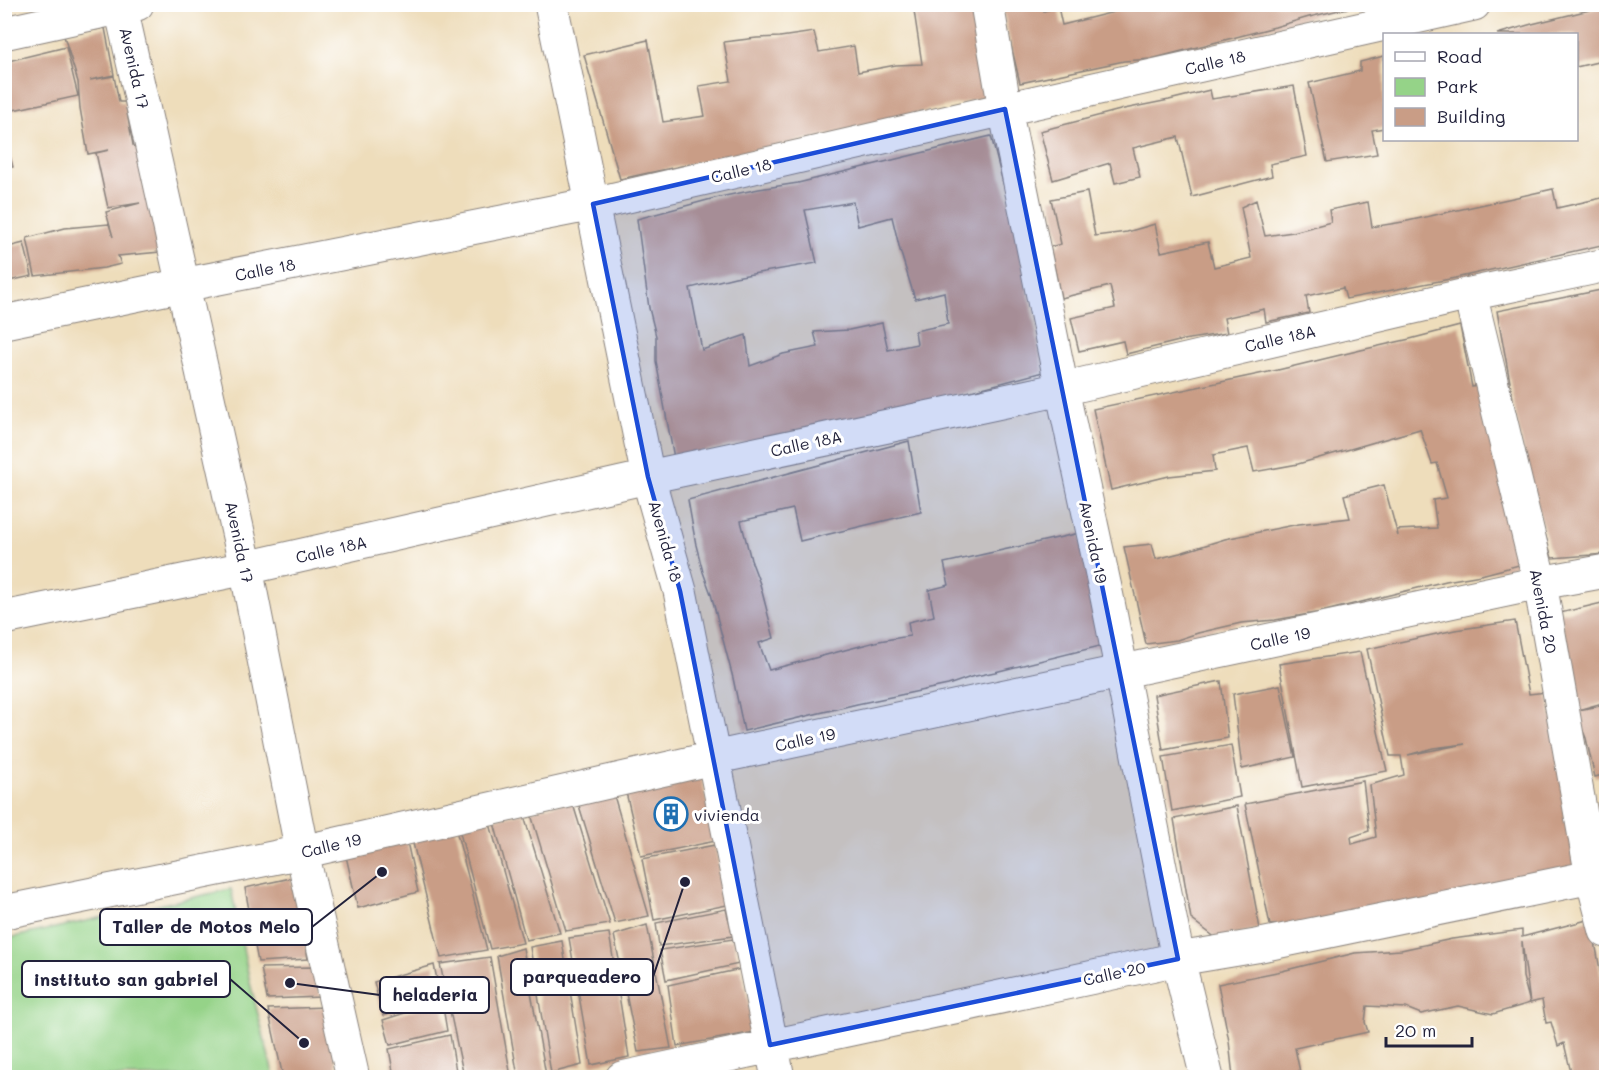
<svg xmlns="http://www.w3.org/2000/svg" width="1611" height="1082" viewBox="0 0 1611 1082" font-family="Mali,sans-serif">
  <style>
    .green { fill: #95d388; stroke: #5c7a62; stroke-width: 1.5 }
    .building { fill: #c99d86; fill-rule: evenodd }
    .lines { fill: none; stroke-linecap: round; stroke-linejoin: round }
    .minor-casing { stroke: #88807b; stroke-width: 35 }
    .minor { stroke: #fff; stroke-width: 33 }
    .marked { fill: #1d4ed8; fill-opacity: 0.2; stroke: #1d4ed8; stroke-width: 4.5; stroke-linejoin: round }
    .labels { text-anchor: middle; dominant-baseline: central; stroke-width: 6; stroke-linejoin: round; paint-order: stroke }
    .street-label { font-size: 16px; fill: #22223b; stroke: #fff }
    .poi-label { font-size: 16px; fill: #22223b; stroke: #fff; text-anchor: start }
    .leader { fill: none; stroke: #22223b; stroke-width: 2 }
    .callout-dot { fill: #22223b; stroke: #fff; stroke-width: 2 }
    .callout { fill: #fff; stroke: #22223b; stroke-width: 2 }
    .callout-label { font-size: 18px; text-anchor: middle; font-weight: bold; fill: #22223b }
  </style>
  <rect width="100%" height="100%" fill="#fff"/>
  <filter id="ink" filterUnits="userSpaceOnUse"><feTurbulence type="fractalNoise" baseFrequency=".0167" numOctaves="2"/><feDisplacementMap in="SourceGraphic" scale="12" xChannelSelector="R" yChannelSelector="G"/><feConvolveMatrix kernelMatrix="1 2 1 2 8 2 1 2 1" color-interpolation-filters="sRGB"/></filter>
  <filter id="wash" filterUnits="userSpaceOnUse"><feTurbulence type="fractalNoise" baseFrequency=".008" numOctaves="4" result="noise"/><feDisplacementMap in="SourceGraphic" scale="24" xChannelSelector="R" yChannelSelector="G"/><feGaussianBlur stdDeviation="1.35" result="paint"/><feColorMatrix in="noise" values="0 0 0 0 0 0 0 0 0 0 0 0 0 0 0 0 0 1.4 0 .05"/><feComposite in="paint" operator="in"/></filter>
  <g filter="url(#wash)">
    <rect width="100%" height="100%" fill="#edb"/>
    <path class="green" d="M231,889L250,983L274,1077H5V939Z"/>
    <g id="blocks">
      <path class="building" d="M913,4H982L997,95L903,116L870,126L620,179L584,55L648,40L663,122L705,116L699,86L731,81L724,42L757,38L780,37L814,32L819,52L854,46L858,72L896,65L922,64Z
        M1003,4H1043L1044,11L1058,7L1062,25L1114,12L1113,4L1361,5L1309,17L1275,27L1151,59L1124,61L1020,83L1005,20Z
        M1606,6V79L1602,61L1576,67V34H1497L1532,24Z
        M105,28L114,75L90,80L114,76L119,102H125L133,145L142,143L160,252L118,256L121,264L104,268L35,276L27,238L65,228L109,224L113,237L106,212L140,203L108,208L96,153L109,150L88,154L80,108L78,82L64,36Z
        M66,47L78,96L4,112V62Z
        M1384,56V128L1372,130L1377,154L1327,162L1309,83L1360,71V62Z
        M1294,86L1307,156L1270,164L1272,176L1192,197L1178,137L1133,148L1140,177L1115,183L1110,163L1053,180L1040,131L1124,109L1169,100L1210,90L1212,99Z
        M4,135L13,167L4,169Z
        M991,136L1003,183L1015,219L1043,372L929,402L674,458L656,361V336L649,308L637,219L715,198L759,189L798,183ZM853,202L858,226L892,217L900,250L915,299L944,292L948,324L915,331L917,344L888,350L882,323L849,330L814,332L818,347L783,354L750,366L746,335L702,350L690,288L735,277L817,263L805,210Z
        M1553,189L1557,208L1606,197V244L1455,278L1346,299L1343,288L1306,296L1309,313L1266,322L1264,309L1224,318L1227,333L1183,340L1126,354L1123,341L1079,351L1071,318L1115,308L1110,286L1061,298L1050,247L1061,244L1051,199L1087,192L1095,236L1127,232L1155,224L1161,252L1208,242L1214,267L1251,258L1241,207L1256,200L1265,236L1293,232L1331,222L1329,210L1368,202L1372,227L1403,222Z
        M24,243L32,276L4,282V248Z
        M1606,289V554L1552,558L1531,484L1516,415L1497,311Z
        M1460,326L1472,387L1482,385L1523,564L1481,575L1446,581L1321,612L1275,620L1241,623L1198,633L1177,640L1146,644L1124,547L1152,544L1156,559L1180,553L1225,539L1299,524L1350,518L1344,495L1384,485L1398,536L1397,530L1437,528L1433,500L1447,498L1437,463L1432,464L1420,429L1298,464L1254,472L1248,448L1213,455L1215,471L1169,476L1111,490L1093,409L1278,370L1361,350L1410,339Z
        M909,441L921,512L800,541L793,509L741,521L751,560L760,584L774,638L759,643L769,670L879,641L910,636L908,622L934,616L929,590L949,585L944,563L1080,533L1104,645L995,672L971,677L948,685L857,704L744,731L733,678L711,594L703,572L696,545L688,500Z
        M1606,602V702L1578,710L1606,705V774L1595,777L1586,738L1575,712L1560,613Z
        M1515,621L1529,694L1547,692L1581,868L1368,921L1270,925L1245,804L1363,781L1369,831L1351,837L1352,844L1376,837L1370,785L1404,775L1401,756H1390L1367,649L1455,630ZM1465,744L1408,755L1433,748Z
        M1360,652L1387,771L1302,787L1279,664Z
        M1221,681L1228,738L1163,750L1154,695Z
        M1280,685L1295,757L1242,769L1233,694Z
        M1231,745L1240,797L1172,811L1163,757Z
        M701,776L716,841L641,856L625,788Z
        M613,792L649,916L615,923L577,799Z
        M572,801L610,924L566,931L530,811Z
        M1237,806L1260,929L1216,938L1191,919L1174,819Z
        M523,813L560,933L526,940L493,819Z
        M489,820L523,943L490,949L458,825Z
        M455,826L487,950L441,958L411,835Z
        M406,837L418,892L358,908L345,852Z
        M715,845L727,905L654,920L642,859Z
        M291,878L302,926L253,932L245,888Z
        M726,909L733,936L659,946L656,923Z
        M1591,919L1606,1004V1077H1572L1564,1043L1558,1046L1551,1022L1546,1023L1542,1000L1530,1003L1522,941L1523,977L1530,1003L1493,1014L1458,1006L1421,1014L1406,1008L1367,1006L1365,1022L1368,1032L1295,1048L1301,1077H1233L1229,1041L1218,984L1282,971L1355,953L1401,950L1452,939L1522,930V937Z
        M647,925L671,1048L638,1052L614,935Z
        M609,933L629,1057L591,1065L569,938Z
        M304,934L308,959L258,962L254,941Z
        M733,939L739,964L666,980L660,950Z
        M562,941L582,1065L551,1073L530,947Z
        M523,948L546,1075L536,1077H518L497,956Z
        M490,957L511,1077H464L440,964Z
        M434,965L441,999L383,1016L374,982Z
        M313,967L321,997L267,999L261,968Z
        M741,969L755,1032L677,1046L668,985Z
        M442,1001L447,1031L390,1045L383,1020Z
        M326,1007L338,1077H283L268,1009Z
        M450,1035L457,1077H394L389,1049Z"/>
    </g>
  </g>
  <g filter="url(#ink)">
    <use href="#blocks" fill-opacity="0" stroke="#88807b" stroke-width="1.5"/>
    <g class="lines">
      <defs>
        <path id="minor" d="M551,4L648,477L680,591L778,1078
          M987,4L1005,109L1062,389L1107,597L1178,959L1207,1078
          M121,8L246,568L302,852L353,1078
          M4,33L137,4
          M1470,294L1540,583L1592,877L1606,931
          M4,322L183,285L593,204L1005,109L1474,4
          M4,618L246,568L648,477L1062,389L1470,294L1606,265
          M4,912L302,852L713,758L1540,583L1606,571
          M622,1078L1178,959L1256,946L1606,874"/>
      </defs>
      <use href="#minor" class="minor-casing"/>
      <use href="#minor" class="minor"/>
    </g>
  </g>
  <path class="marked" d="M1005,109L1178,959L770,1045L680,591L648,477L593,204Z"/>
  <defs>
    <symbol id="building-ring" viewBox="-11 -11 22 22"><circle r="9.5" fill="#fff" stroke="#1f6fb2" stroke-width="1.5"/><path d="M-4-6H4V6H1V3H-1V6H-4ZM-2.5-4.3h1.7v1.8h-1.7ZM.8-4.3h1.7v1.8H.8ZM-2.5-1h1.7V.8h-1.7ZM.8-1h1.7V.8H.8Z" fill="#1f6fb2"/></symbol>
  </defs>
  <g fill-rule="evenodd">
    <use href="#building-ring" x="652" y="795" width="38" height="38"/>
  </g>
  <g class="labels">
    <g class="street-label">
      <text transform="translate(1215 62) rotate(-13)">Calle 18</text>
      <text transform="translate(135 68) rotate(77)">Avenida 17</text>
      <text transform="translate(741 170) rotate(-13)">Calle 18</text>
      <text transform="translate(265 269) rotate(-11)">Calle 18</text>
      <text transform="translate(1280 338) rotate(-13)">Calle 18A</text>
      <text transform="translate(806 443) rotate(-12)">Calle 18A</text>
      <text transform="translate(666 541) rotate(74)">Avenida 18</text>
      <text transform="translate(240 542) rotate(78)">Avenida 17</text>
      <text transform="translate(1094 542) rotate(78)">Avenida 19</text>
      <text transform="translate(331 549) rotate(-13)">Calle 18A</text>
      <text transform="translate(1544 611) rotate(79)">Avenida 20</text>
      <text transform="translate(1280 638) rotate(-12)">Calle 19</text>
      <text transform="translate(805 739) rotate(-12)">Calle 19</text>
      <text transform="translate(331 845) rotate(-13)">Calle 19</text>
      <text transform="translate(1114 973) rotate(-12)">Calle 20</text>
    </g>
    <g class="poi-label">
      <text x="694" y="814">vivienda</text>
    </g>
  </g>
  <path class="leader" d="M382 872L312 927M685 882L653 977M304 1043L230 979M290 983L380 995"/>
  <g class="callout-dot">
    <circle cx="382" cy="872" r="6"/>
    <circle cx="685" cy="882" r="6"/>
    <circle cx="304" cy="1043" r="6"/>
    <circle cx="290" cy="983" r="6"/>
  </g>
  <g class="callout">
    <rect x="100" y="909" width="212" height="36" rx="6"/>
    <rect x="511" y="959" width="142" height="36" rx="6"/>
    <rect x="22" y="961" width="208" height="36" rx="6"/>
    <rect x="380" y="977" width="109" height="36" rx="6"/>
  </g>
  <g class="callout-label">
    <text x="206" y="933">Taller de Motos Melo</text>
    <text x="582" y="983">parqueadero</text>
    <text x="126" y="986">instituto san gabriel</text>
    <text x="435" y="1001">heladeria</text>
  </g>
  <rect width="1611" height="1082" fill="none" stroke="#fff" stroke-width="24"/>
  <rect x="1383" y="33" width="195" height="108" fill="#ffffff" stroke="#a7a7b1" stroke-width="1.5"/>
  <rect x="1395" y="52" width="30" height="9" fill="#ffffff" stroke="#a7a7b1" stroke-width="1.5"/>
  <text x="1437" y="63" font-size="18" fill="#22223b">Road</text>
  <rect x="1395" y="78" width="30" height="18" fill="#95d388" stroke="#a7a7b1" stroke-width="1.5"/>
  <text x="1437" y="93" font-size="18" fill="#22223b">Park</text>
  <rect x="1395" y="108" width="30" height="18" fill="#c99d86" stroke="#a7a7b1" stroke-width="1.5"/>
  <text x="1437" y="123" font-size="18" fill="#22223b">Building</text>
  <path d="M1386 1037v9h86v-9" fill="none" stroke="#22223b" stroke-width="3"/>
  <text x="1395" y="1037" font-size="18" fill="#22223b" stroke="#ffffff" stroke-width="4.5" paint-order="stroke">20 m</text>
</svg>
